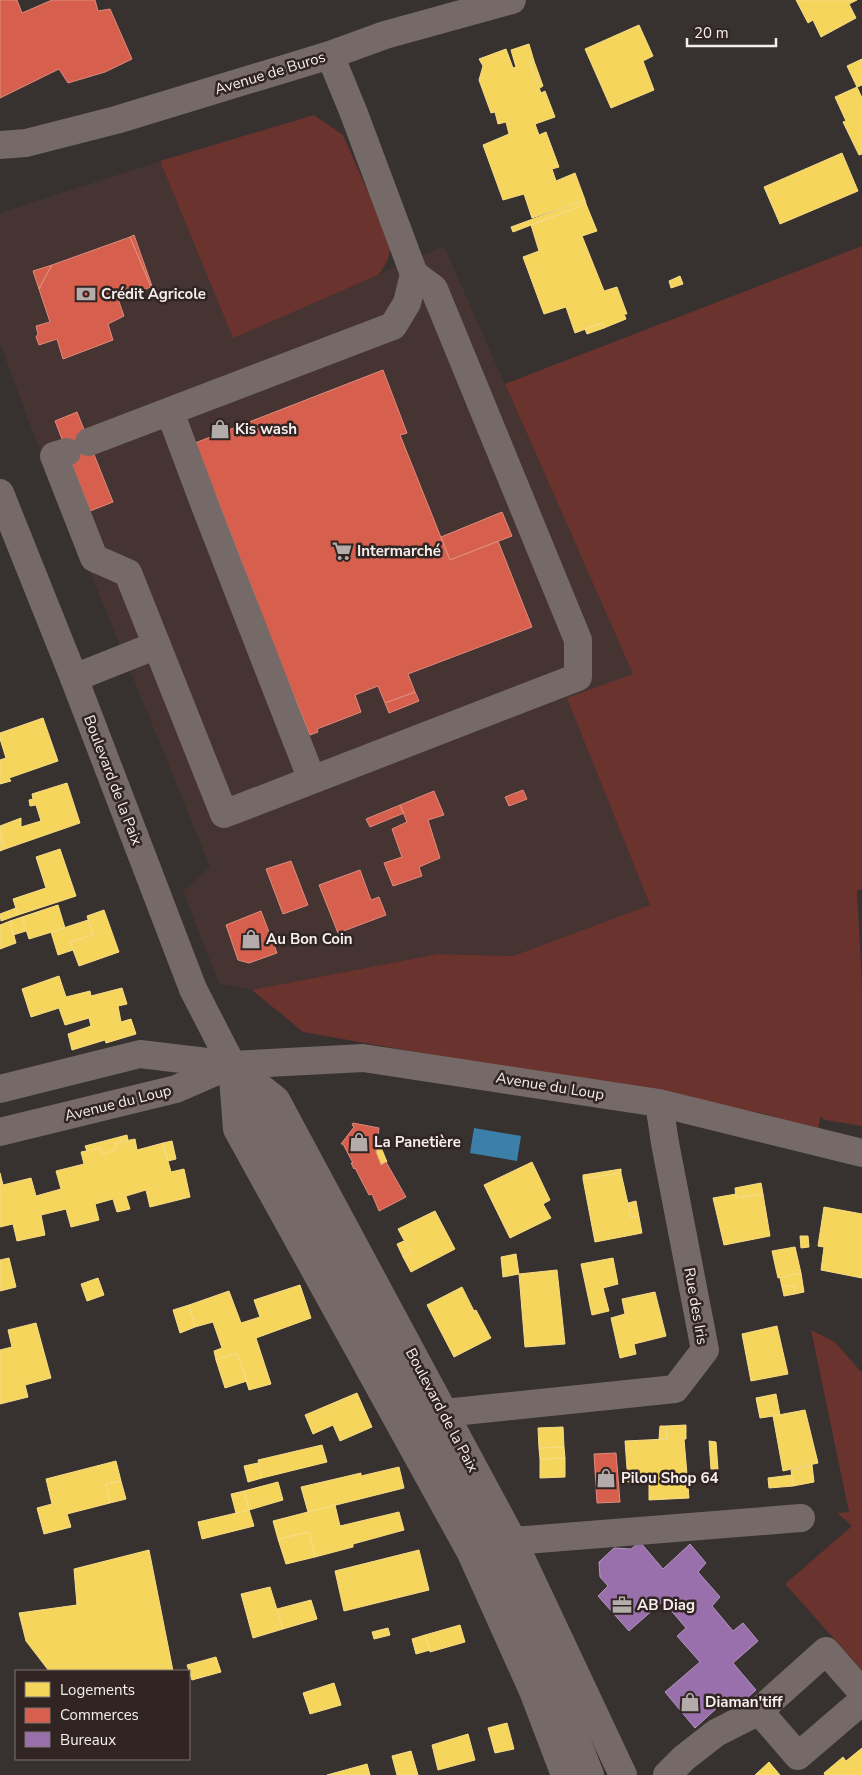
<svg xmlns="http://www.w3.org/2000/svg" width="862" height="1775" viewBox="0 0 862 1775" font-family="'Nunito Sans',sans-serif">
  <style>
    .built { fill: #453432 }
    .green { fill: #6a332d }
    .water { fill: #3c80aa }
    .homes { fill: #f6d55c; stroke: #f6dc87 }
    .shops { fill: #d6604d; stroke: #e08b7d }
    .offices { fill: #9970ab; stroke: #b596be }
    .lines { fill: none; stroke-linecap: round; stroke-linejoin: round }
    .minor { stroke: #756a68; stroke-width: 28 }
    .major { stroke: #766a69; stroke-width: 28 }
    .labels { text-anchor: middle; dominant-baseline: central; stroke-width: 5; stroke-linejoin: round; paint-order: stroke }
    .street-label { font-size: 15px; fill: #f6eeec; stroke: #302523 }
    .poi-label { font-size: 15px; font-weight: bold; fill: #f6eeec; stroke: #302523; text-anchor: start }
  </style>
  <rect width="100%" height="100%" fill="#373130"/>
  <path class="built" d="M160,161L233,337L444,246L633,674L568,699L650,905L513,956L438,954L252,990L219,984L183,891L210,867L31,427L0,344V213Z"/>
  <path class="green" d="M314,115L343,135L390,242C391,256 387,264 378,275L233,338L160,161Z
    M862,246V889L857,891L862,986V1126L826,1120L820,1117L818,1132L765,1114L303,1032L252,990L438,954L513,956L650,905L567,698L633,674L505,384Z
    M811,1330L835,1342L862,1373V1670L785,1584L852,1526L837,1513L849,1512Z"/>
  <path class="water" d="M474,1128L521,1136L517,1161L470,1153Z"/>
  <path class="homes" d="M796,0H857L849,4L856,18L821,37L813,20L808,23Z
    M639,25L653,56L643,61L654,90L611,108L585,49Z
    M529,44L534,61L530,63L541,93L545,91L555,117L535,124L539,135L546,132L559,167L552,169L556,181L575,173L585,200L532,218L524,194L503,200L483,145L509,134L506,122L498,124L495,112L491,113L479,80L483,66L479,59L506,49L513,68L516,67L511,50Z
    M862,59V85L857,87L847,66Z
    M534,61L543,86L540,88L530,63Z
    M857,87L862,98V154L859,155L843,122L846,121L835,97Z
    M842,153L858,191L780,224L764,187Z
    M585,200L586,204L513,232L511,227Z
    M586,204L597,231L582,236L604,291L617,287L627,314H624L626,319L604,328L602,323L575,333L566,307L544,314L523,257L539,251L531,225Z
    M680,276L683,284L671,288L669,281Z
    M602,323L604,328L587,334L585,329Z
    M43,718L58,761L9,778L11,781L0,784V760L6,758L0,739V733Z
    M67,783L80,823L5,849L0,834V826L21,818V827L41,821L36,805L30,806L29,800L33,799L32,794Z
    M0,834L5,849L0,851Z
    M60,849L76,896L18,915L13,899L46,888L36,857Z
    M58,905L65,928L29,939L22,917Z
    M16,908L18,915L1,921L0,914Z
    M104,910L119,952L79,966L70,942L93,935L87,916Z
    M22,917L26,931L13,935L10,921Z
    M88,920L93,935L70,942L73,950L58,955L51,932Z
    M10,921L16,943L0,949V925Z
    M59,976L66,997L90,991L91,996L122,988L127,1004L118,1006L121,1022L131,1019L136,1034L106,1043L105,1040L72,1050L68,1034L91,1026L89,1018L65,1025L59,1008L31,1017L22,989Z
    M127,1135L128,1140L115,1143L117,1149L102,1155L100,1148L87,1151L85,1146Z
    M135,1139L137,1150L163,1143L171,1172L184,1169L190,1197L150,1207L146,1190L126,1196L130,1209L117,1212L113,1199L95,1204L99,1220L71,1227L66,1209L41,1215L45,1235L17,1241L13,1224L0,1227V1173L3,1185L31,1178L36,1196L61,1189L56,1171L84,1164L81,1152L100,1148L102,1155L117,1149L115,1143Z
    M378,1140L387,1162L381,1165L376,1152Z
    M172,1141L176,1159L168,1161L163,1143Z
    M532,1162L550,1200L543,1204L551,1218L510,1238L484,1185Z
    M621,1169V1173L583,1179V1175Z
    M621,1173L631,1217H639L642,1233L595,1242L583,1179Z
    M761,1183L763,1194L736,1198L735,1188Z
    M736,1194V1198L763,1194L770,1236L724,1245L713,1198Z
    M636,1201L639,1217H631L628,1203Z
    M824,1207L862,1214V1278L821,1270L824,1247L818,1246Z
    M435,1211L455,1249L411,1272L403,1257L411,1253L398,1229Z
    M800,1236H808L809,1247L801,1248Z
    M404,1241L411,1253L403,1257L397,1244Z
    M795,1247L801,1273L778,1278L772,1251Z
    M516,1254L519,1274L503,1277L501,1257Z
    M9,1258L16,1287L0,1291V1260Z
    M613,1258L618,1284L603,1288L609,1311L592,1315L581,1264Z
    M557,1270L565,1344L525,1347L519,1274Z
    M801,1273L804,1292L795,1294L794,1285L782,1287L780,1278Z
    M98,1278L104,1295L87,1301L81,1284Z
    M300,1285L311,1318L256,1338L271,1384L249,1390L237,1353L216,1360L214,1351L222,1348L213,1322L195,1327L189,1305L229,1291L241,1323L260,1317L254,1300Z
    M794,1285L795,1294L784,1296L782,1287Z
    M462,1287L474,1311L476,1310L491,1338L454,1357L427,1305Z
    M655,1292L666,1336L634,1344L636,1354L620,1358L611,1318L625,1314L622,1299Z
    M189,1305L195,1327L180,1333L173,1310Z
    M36,1323L51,1378L25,1385L28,1397L0,1404V1350L12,1347L8,1330Z
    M777,1326L788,1374L751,1381L742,1334Z
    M237,1353L247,1381L225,1388L216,1360Z
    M357,1393L372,1427L340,1441L333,1425L313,1434L305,1415Z
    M776,1394L780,1415L760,1418L756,1398Z
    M805,1410L818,1463L783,1471L773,1416Z
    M686,1425V1439H684L689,1498L649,1500V1481L628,1482L625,1441L667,1439L666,1426Z
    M660,1426H666L667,1439H659Z
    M563,1427L564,1447L539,1448L538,1428Z
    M709,1441L716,1442L718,1469H711Z
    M322,1445L327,1462L262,1478L258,1460Z
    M564,1447L565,1458L540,1459L539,1448Z
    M565,1458V1477L540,1478V1459Z
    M116,1461L121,1481L106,1484L110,1503L67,1514L71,1527L44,1534L37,1508L52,1504L46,1479Z
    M258,1463L262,1478L248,1482L244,1466Z
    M812,1465L814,1482L793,1486L791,1470Z
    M399,1467L404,1488L308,1512L301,1487L361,1473V1476Z
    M792,1475L793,1486L769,1488L768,1478Z
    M121,1481L126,1499L110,1503L106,1484Z
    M278,1482L283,1500L249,1510L244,1491Z
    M244,1491L249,1510L236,1513L231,1494Z
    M335,1505L340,1526L399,1512L404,1530L353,1544V1547L315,1557L309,1532L278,1539L273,1521Z
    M249,1510L254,1526L202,1539L198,1522Z
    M309,1532L315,1557L286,1564L278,1539Z
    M149,1550L173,1671H49L26,1641L19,1613L77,1605L74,1569Z
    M419,1550L429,1590L344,1611L335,1571Z
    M270,1587L283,1629L253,1638L241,1594Z
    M311,1600L317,1619L283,1629L277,1609Z
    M460,1625L465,1642L430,1652L425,1635Z
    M388,1628L390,1635L374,1639L372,1632Z
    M425,1635L430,1650L416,1654L412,1639Z
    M216,1657L221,1672L192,1680L187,1665Z
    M334,1683L341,1705L310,1714L303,1693Z
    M507,1723L514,1749L495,1753L488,1728Z
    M468,1734L475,1760L438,1770L432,1745Z
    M862,1748V1775H825L824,1773L843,1757L846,1761Z
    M411,1751L418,1775H397L392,1756Z
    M769,1762L780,1775H755Z
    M367,1764L370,1775H327Z"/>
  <path class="shops" d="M0,0H17L22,13L52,0H95L98,11L110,9L132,59L105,72L68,83L59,69L0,98Z
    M134,235L152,286L151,287L130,237Z
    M130,237L151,287L118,299L124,316L108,324L113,340L63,359L57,339L39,345L36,337L38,334L36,326L50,322L39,289L52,265Z
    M52,265L45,277L39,289L33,271Z
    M383,370L407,433L400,435L450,560L498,541L532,627L408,674L415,692L385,703L378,686L355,695L361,712L317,729L318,732L310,735L253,596H255L195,443Z
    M77,412L113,502L90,511L55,421Z
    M502,512L512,536L450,560L441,537Z
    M415,692L419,701L389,713L385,703Z
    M523,790L527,799L509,806L505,797Z
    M434,791L444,815L428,820L440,858L419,867L422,876L393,886L384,863L402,857L392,829L407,822L400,805Z
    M400,805L404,813L370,827L366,819Z
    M291,861L308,905L283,914L266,869Z
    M360,870L371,900L379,897L386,915L338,933L319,885Z
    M261,911L277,953L249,963L238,960L226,925Z
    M353,1123L379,1128L376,1152L381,1165L386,1162L406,1197L379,1211L372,1194L369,1195L355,1168L354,1169L351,1163H353L343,1144H341L354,1127L352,1125Z
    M616,1453L620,1502L597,1503L594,1454Z"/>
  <path class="offices" d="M640,1542L663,1569L690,1544L706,1563L698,1572L720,1597L712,1606L733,1631L743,1623L758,1641L733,1663L756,1690L737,1707L729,1697L695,1728L665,1692L700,1662L677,1636L686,1628L663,1601L629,1631L598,1596L608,1586L600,1577L599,1562L614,1548L631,1549Z"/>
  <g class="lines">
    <path class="minor" d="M0,145L26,143L116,120L330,55L385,35L512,0
      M170,412L204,503L312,780
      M89,442L393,326L407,303L414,274L353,111L330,55
      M67,452L54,456L94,558L128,573L224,814L578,677V640L434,289L414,274
      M74,678L157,645
      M232,1065L483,1532L552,1679L590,1775
      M0,1089L140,1054L232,1065L363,1058L659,1103L862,1153
      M0,1132L176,1089L231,1065
      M444,1413L675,1389L705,1350L665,1143L659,1103
      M513,1541L801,1518
      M759,1711L798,1756L862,1701
      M667,1775L684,1758L716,1733L759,1711L826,1651L862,1692"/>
    <path class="major" d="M0,493L74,678L193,989L232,1065L237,1129L471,1553L533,1691L565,1775
      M232,1065L276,1100L513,1541L623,1775"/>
  </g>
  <defs>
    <symbol id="bank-bare" viewBox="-9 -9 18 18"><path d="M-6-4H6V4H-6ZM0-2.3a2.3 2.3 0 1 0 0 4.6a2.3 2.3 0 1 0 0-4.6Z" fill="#b3acaa" stroke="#302523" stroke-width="2.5" paint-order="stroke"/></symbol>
    <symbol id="shop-bare" viewBox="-9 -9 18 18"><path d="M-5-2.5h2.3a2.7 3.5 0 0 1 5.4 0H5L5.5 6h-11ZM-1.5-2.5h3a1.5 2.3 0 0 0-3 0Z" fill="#b3acaa" stroke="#302523" stroke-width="2.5" paint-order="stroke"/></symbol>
    <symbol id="supermarket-bare" viewBox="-9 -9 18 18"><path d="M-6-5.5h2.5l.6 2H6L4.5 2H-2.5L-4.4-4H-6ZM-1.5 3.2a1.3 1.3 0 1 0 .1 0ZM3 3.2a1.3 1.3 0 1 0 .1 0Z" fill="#b3acaa" stroke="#302523" stroke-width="2.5" paint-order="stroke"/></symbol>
    <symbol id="office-bare" viewBox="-9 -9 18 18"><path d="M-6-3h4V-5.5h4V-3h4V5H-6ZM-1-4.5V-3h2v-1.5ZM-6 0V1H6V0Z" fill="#b3acaa" stroke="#302523" stroke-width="2.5" paint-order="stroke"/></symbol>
  </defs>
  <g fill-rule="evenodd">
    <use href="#bank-bare" x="72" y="280" width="28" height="28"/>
    <use href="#shop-bare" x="206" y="415" width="28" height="28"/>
    <use href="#supermarket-bare" x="328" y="537" width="28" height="28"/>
    <use href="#shop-bare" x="237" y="925" width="28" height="28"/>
    <use href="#shop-bare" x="345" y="1128" width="28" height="28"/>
    <use href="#shop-bare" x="592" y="1464" width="28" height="28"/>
    <use href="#office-bare" x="608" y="1591" width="28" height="28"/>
    <use href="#shop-bare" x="676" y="1688" width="28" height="28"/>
  </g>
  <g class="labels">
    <g class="street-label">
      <text transform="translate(270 73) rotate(-17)">Avenue de Buros</text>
      <text transform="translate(113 780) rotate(69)">Boulevard de la Paix</text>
      <text transform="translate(550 1086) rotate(9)">Avenue du Loup</text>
      <text transform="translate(118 1103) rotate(-14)">Avenue du Loup</text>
      <text transform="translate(696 1306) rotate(80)">Rue des Iris</text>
      <text transform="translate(442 1410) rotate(62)">Boulevard de la Paix</text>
    </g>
    <g class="poi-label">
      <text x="101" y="294">Crédit Agricole</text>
      <text x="235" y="429">Kis wash</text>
      <text x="357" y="551">Intermarché</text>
      <text x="266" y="939">Au Bon Coin</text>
      <text x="374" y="1142">La Panetière</text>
      <text x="621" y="1478">Pilou Shop 64</text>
      <text x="637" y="1605">AB Diag</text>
      <text x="705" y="1702">Diaman'tiff</text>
    </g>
  </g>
  <rect x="15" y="1670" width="175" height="90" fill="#302523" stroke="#7f7573"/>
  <rect x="25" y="1682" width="25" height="15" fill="#f6d55c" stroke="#7f7573"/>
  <text x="60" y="1695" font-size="15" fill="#f6eeec">Logements</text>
  <rect x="25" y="1708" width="25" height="15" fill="#d6604d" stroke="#7f7573"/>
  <text x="60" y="1720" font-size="15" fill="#f6eeec">Commerces</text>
  <rect x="25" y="1732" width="25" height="15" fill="#9970ab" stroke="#7f7573"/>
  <text x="60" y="1745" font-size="15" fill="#f6eeec">Bureaux</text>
  <path d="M687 38v8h89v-8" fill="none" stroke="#f6eeec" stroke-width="2.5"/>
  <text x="694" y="38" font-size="15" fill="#f6eeec" stroke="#302523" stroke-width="4" paint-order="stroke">20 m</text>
</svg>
